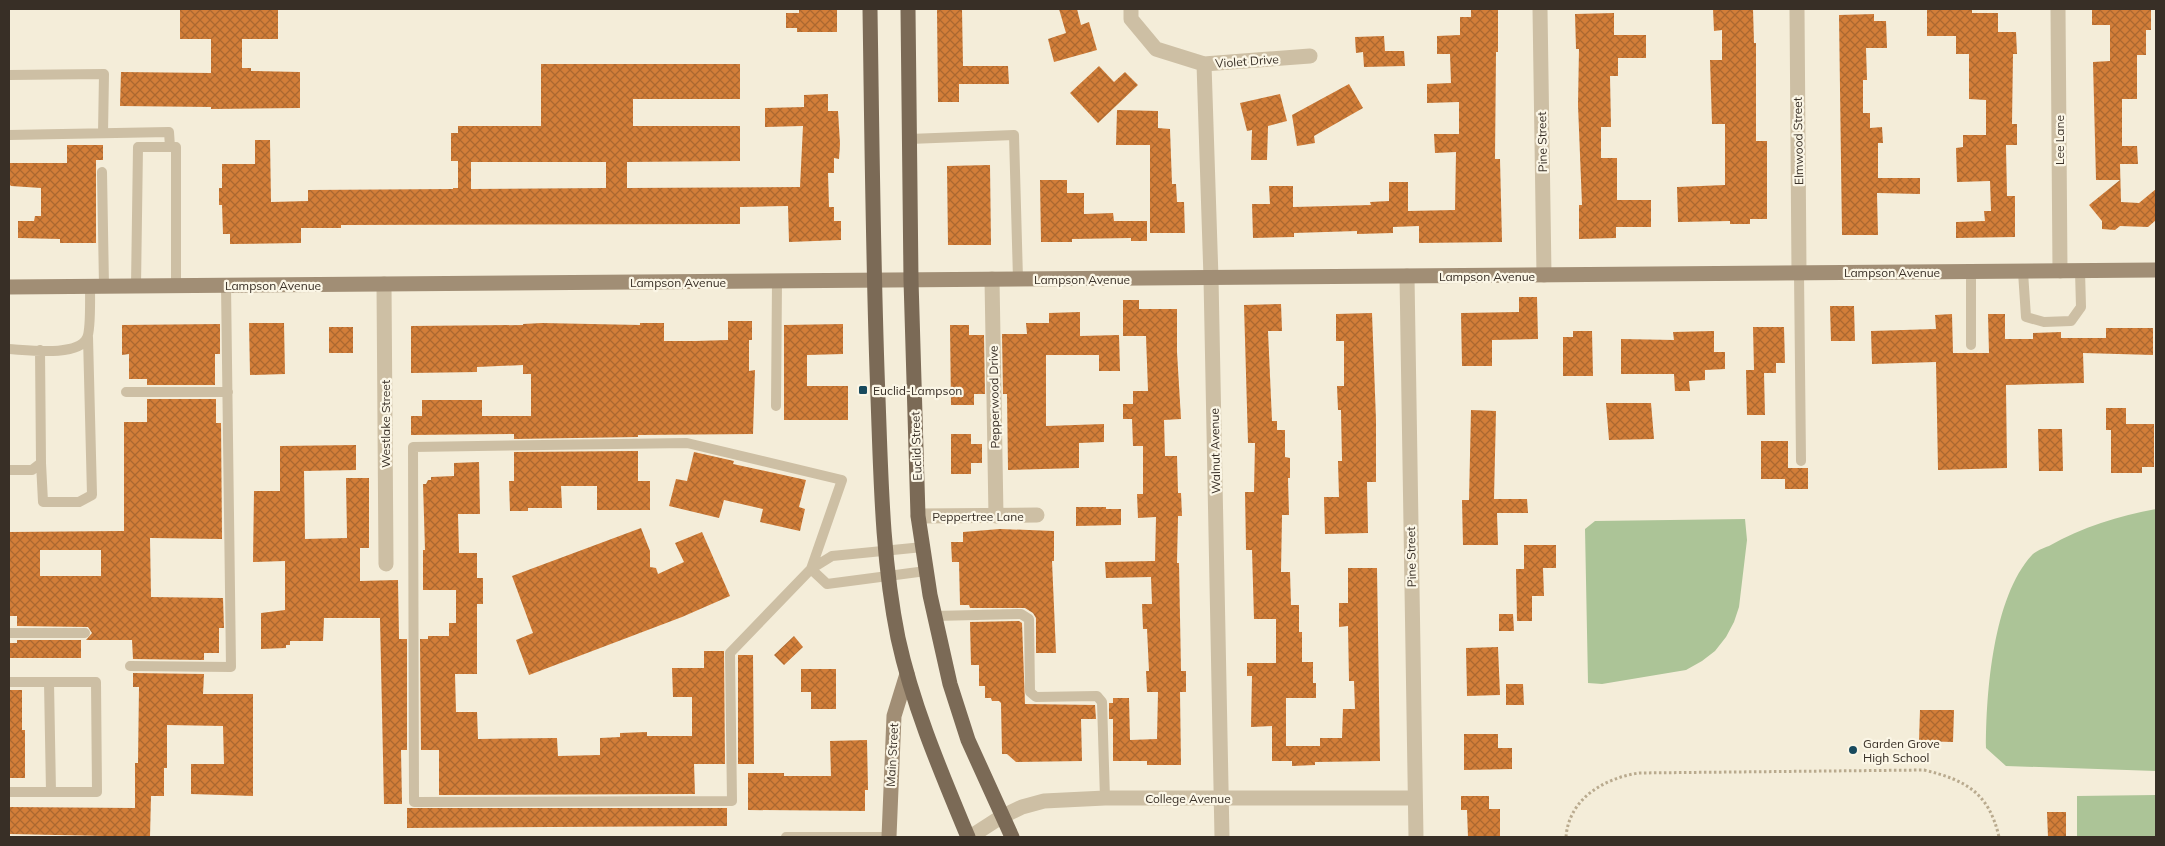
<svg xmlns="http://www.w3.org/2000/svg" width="2165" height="846" viewBox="0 0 2165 846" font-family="Mulish,sans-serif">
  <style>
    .green { fill: #acc497 }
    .building { fill: url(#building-cross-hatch); fill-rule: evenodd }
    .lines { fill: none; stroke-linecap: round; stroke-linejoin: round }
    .path { stroke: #b9aa8e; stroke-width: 3; stroke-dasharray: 2.5 2.5; stroke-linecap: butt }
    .lane { stroke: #cdbfa4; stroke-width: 10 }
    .street { stroke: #cdbfa4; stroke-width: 15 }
    .secondary { stroke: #a18e75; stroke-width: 15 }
    .primary { stroke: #7b6a56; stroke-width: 15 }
    .poi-dot { fill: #184a5d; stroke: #fbf6e6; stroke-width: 2 }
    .labels { text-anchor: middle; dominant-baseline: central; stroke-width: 4.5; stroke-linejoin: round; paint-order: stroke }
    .street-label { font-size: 12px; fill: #382f26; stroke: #fbf6e6 }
    .poi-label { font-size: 12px; fill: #382f26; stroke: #fbf6e6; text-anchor: start }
  </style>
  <defs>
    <pattern id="building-cross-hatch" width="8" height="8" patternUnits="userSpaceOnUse" patternTransform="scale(1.25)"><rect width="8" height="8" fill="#d27e39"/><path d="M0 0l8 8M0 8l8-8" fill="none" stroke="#ab6830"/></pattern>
  </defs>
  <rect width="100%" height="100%" fill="#f4edd9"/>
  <path class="green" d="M2156,509V771L2006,766L1986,748C1986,693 1993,597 2032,555C2036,551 2043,548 2049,546C2082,527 2119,516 2156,509Z
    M1745,519L1747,540L1739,607L1734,622L1726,637L1715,651L1702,661L1686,670L1602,684L1588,683L1585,529L1595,521Z
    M2156,795V837H2077V796Z"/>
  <path class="building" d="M180,9H278V39H242V68H251V71L300,72V108L211,109V107L120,106L121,72L211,73V39H180Z
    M799,9H837V32H797V28H786V13H799Z
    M937,9H962L963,66H1008L1009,84H959V102H938Z
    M1059,9H1077L1081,25L1089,22L1097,50L1054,62L1048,39L1066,33Z
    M1471,9H1498V52H1496L1495,159H1500L1502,242L1419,243V226L1393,227V233L1357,234V231L1294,233V237L1253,238L1252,204H1270L1269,186H1293V207L1371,205L1370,202L1389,201V182H1408V211L1455,210L1456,152L1435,153L1434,134H1459V102L1427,103V84L1451,83L1450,54H1437V36L1460,35V17H1471Z
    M1713,9H1753L1754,43H1756V141H1767V219H1750V224H1730V221L1678,222L1677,187L1725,185V124H1712L1710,60H1722V30L1714,31Z
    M1927,9H1972V13H1998V32H2016L2017,54H2013L2012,124H2017V145H2006L2007,196H2015V237L1956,238V222L1985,221L1984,211H1991L1990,181L1957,182L1956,148L1963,147V135H1986V100L1969,99V54H1956V36H1927Z
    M2092,9H2151V30H2146V55H2137V99H2122V146H2137L2138,164H2120L2121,202L2139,203L2156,189V220L2148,227L2120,226L2115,230L2102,229V221L2089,205L2120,180H2096L2093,62L2110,61V25H2092Z
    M1614,13V35H1646V58H1618V76H1610L1611,127H1601V158H1617V200H1651V227H1616V238L1579,239V205H1582L1578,105L1579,49H1576L1575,14Z
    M1874,14V21H1886L1887,48H1866L1867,80H1863V113H1870V128L1882,127L1883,143H1878V178H1920V194L1877,193L1878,235H1842L1839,15Z
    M1384,36L1385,51H1404L1405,66L1364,67L1363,52L1356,53L1355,37Z
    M541,64H740V99H633V126H740V161L627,162V188L800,187L803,126L765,127V108L804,107V95L828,94V111H838L840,144L839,159L834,158V173H828L829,207H834V221H841V240L789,242L788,206L740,207V224L341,225V228H301V243L230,244V234H223L222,205H219V188H222V164H255V140H270L271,202L308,201V190L453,189V188H458V161H451V133H458V126H541ZM471,162H606V188L471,189Z
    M1099,66L1114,82L1125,72L1138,85L1098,123L1070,93Z
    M1349,84L1363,108L1314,136L1315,143L1297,146L1292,115Z
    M1280,94L1287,121L1268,126L1267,160H1251L1252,130L1247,131L1240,103Z
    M1117,110L1158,111V128L1170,129L1172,184H1176L1177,202H1184L1185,233H1150V145H1116Z
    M67,145H103V160H96V243H60V239L18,238V221H34L35,216H41V188L11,186L9,184V163H67Z
    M990,165L991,245H948L947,166Z
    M1040,180H1067V193H1084V214L1113,213L1114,221H1147V241H1131V238L1072,239V242H1041Z
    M1519,297H1537L1538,339L1492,340V366H1462L1461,313L1519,312Z
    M1123,300H1139V309H1177V352L1181,419L1164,420L1165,456H1177L1178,493H1181L1182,516H1178L1177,563H1179L1181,671H1186V692H1180L1181,765H1147V761H1113V719H1109V703H1113V698H1129L1130,740L1157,739L1158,692H1147L1146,671H1149L1147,629H1143L1142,604H1152L1151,577L1106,578L1105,562L1155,561L1156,517L1138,518L1137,494H1143V446H1133L1132,419H1123V404H1133V391H1148L1146,336H1123Z
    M1281,304L1282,331H1268L1272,421H1277V430H1285V457L1290,458V478H1288L1289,515H1282L1281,572H1290L1291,605H1299V632H1302V662H1313V683H1316V698H1286V746H1320V738H1342L1343,709H1355L1354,681H1349L1348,626L1339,627V603H1348V568H1377L1380,761L1315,762V765L1292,766V761H1272V726L1251,727L1252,676H1247V663H1276V619H1254L1252,550H1246L1245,492H1254L1255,443H1248L1244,305Z
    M1830,306H1854L1855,341H1831Z
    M1080,312V336L1119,335L1120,371H1099V355H1046V426L1104,424V442L1079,443V468L1008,470L1007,394H1003L1002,334H1027L1026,323H1049V313Z
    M1372,313L1376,420V482H1367L1368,533L1325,534L1324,497H1339L1338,461H1342L1341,410H1338L1337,386H1344V341H1336V314Z
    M1952,314L1953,353H1989L1988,314H2005V339H2033V333L2061,332V338H2106V328H2153V355L2083,353L2084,383L2006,385L2007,468L1938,470L1936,362L1872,364L1871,331L1936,329L1935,315Z
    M728,321H752V340H749V371L755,370L753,434L638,435V437L514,439V434L411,435V416H422V400H482V416H531V374H523V365L477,367V372L411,373V326L523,325V324L542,323L640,325V323H664V341H696L728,340Z
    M249,323H284L285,374L250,375Z
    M220,324V354H215V385H147V379H129V354L122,355V325Z
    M843,324V354L807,355V386H848V420H784V325Z
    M950,325H969V335H984L985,394H974V405H951Z
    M329,327H353V353H329Z
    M1753,327H1784L1785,363H1776V373H1764L1765,415H1747L1746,370H1754Z
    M1573,331H1592L1593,376H1563V337H1573Z
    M1714,331V352H1725V369L1705,370V380L1689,381L1690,391H1675L1674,374H1621V339L1674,340L1673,332Z
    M147,399H216V423H221L222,539L150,538L151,597L223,598L224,628H219V653H204V660L133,659L132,640H86L92,633L88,627L17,626V616H9V532L124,531V422H147ZM40,550H101V576H40Z
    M1606,403H1651L1654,439L1609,440Z
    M2106,408H2126V424H2154V467H2142V473H2111V430H2106Z
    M1471,410L1496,411L1494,499H1527L1528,513H1497L1498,545H1463L1462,500H1469Z
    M2038,429H2062L2063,471H2039Z
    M951,434H971V444H982V463H971V474H951Z
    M1761,441H1788V468H1808V489H1785V479H1761Z
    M356,445V470L304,471L305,539L347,538L346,478H369V548H360V581L398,580L399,639H407V750H401L402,804H384L380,618H324L323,641H290V645H286V648L261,649V613L285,610V561L253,562L254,491H280V446Z
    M638,451V481H650V510H597V486H561L562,508H528V511H510L509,481H514V452Z
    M694,452L734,461L733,464L806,480L799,507L805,509L800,531L760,522L763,509L724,500L719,518L669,506L676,479L687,481Z
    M479,462L480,514H458L459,553H477V578H483V604H477V674H455L456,712H477L478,739L557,738L558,756L600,755V738L620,737V733L647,732V736H692V697H673L672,668H704V651H724L725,764H694L695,794L439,795V750H421L420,639H428V636H449V623H456V590H423V550H425L423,484H426L428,480H431V477L454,476V463Z
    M1076,507H1106V509H1121V525L1076,526Z
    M641,528L650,551V567L656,568L658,574L684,562L675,543L702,532L730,596L682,617L529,675L516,640L533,633L512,576Z
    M1000,529L1054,531V561H1052L1056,653H1036V618L1033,613L1025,608H970L969,605H960L959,562H952L951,542H963V532Z
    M1524,545H1556V568H1543L1544,596H1532V621H1517L1516,569H1524Z
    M1499,614H1513L1514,631H1499Z
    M1019,621L1022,623L1025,704L1095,705L1096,719H1081L1082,761L1016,762L1007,754H1002L1001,703L999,701H992L991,698H985V686H979V665H971L970,622Z
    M794,636L803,647L784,665L774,655Z
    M17,640H81V658H9V643H17Z
    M1498,647L1500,695L1467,696L1466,648Z
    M738,655H753L754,764H738Z
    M801,669H836V709H811V692H801Z
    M133,673L204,674L203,694H253V796L191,794V764H224L223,726L167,725V768H164V796H151L150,837L9,834V807L135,808V763H138L139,687H133Z
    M1506,684H1523L1524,705H1506Z
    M9,690H22V730H25V778H9Z
    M1920,710H1954L1953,742L1919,741Z
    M1464,734H1498V748H1512V769L1464,770Z
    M867,740L868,790H865V811L748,810V773H784V776H831L830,741Z
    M1461,796H1489V809H1500V837H1468L1467,810H1461Z
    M407,808H727V826L407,828Z
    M2047,812H2066V837H2048Z"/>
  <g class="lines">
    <path class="path" d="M1566,837C1569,798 1605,778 1639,773L1924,770C1966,780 1989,793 1999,837"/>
    <path class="lane" d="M9,75L104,74L103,133
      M9,135L169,132L170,147
      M909,139L1014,135L1018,279
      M102,172L104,286
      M1971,272V345
      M2023,272L2026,317L2044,322L2071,321L2081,307L2080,271
      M1799,273L1801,461
      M136,286L138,147H176V286
      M9,349C28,350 78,357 87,338C91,330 90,297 90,286
      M126,392H228
      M776,406L777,281
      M687,443L842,480L811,569L730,653L732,801L414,802L413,447Z
      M41,463L43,502H79L92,495L88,337
      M9,470H32L41,463L40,350
      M923,547L832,556L811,569L827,584L926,571
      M934,616L1021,614L1029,619L1030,692L1036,697L1097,696L1102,702L1105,798
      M9,633H85
      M130,666L231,667L226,285
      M9,682H96L97,792H9
      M49,682L51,792
      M786,837H889"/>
    <path class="street" d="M1131,9V19L1156,49L1204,64L1310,56
      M1540,9L1544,275
      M1797,9L1799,273
      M2058,9L2060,271
      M1204,64L1211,278L1222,837
      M1407,276L1416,837
      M992,279L996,516
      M384,284L386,564
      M918,516L1037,515
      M970,837L1001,817L1022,807L1044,801L1105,798H1415"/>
    <path class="secondary" d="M9,287L2156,270
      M889,837L894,716L907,674"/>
    <path class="primary" d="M870,9C872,139 873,268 878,398C881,478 882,559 898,638C913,707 941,772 968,837
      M908,9L911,280L918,516L930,595L950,684L968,740L1012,837"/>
  </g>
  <g class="poi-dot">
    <rect x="858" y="385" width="10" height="10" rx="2.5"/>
    <circle cx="1853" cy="750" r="5"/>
  </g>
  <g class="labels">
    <g class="street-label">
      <text transform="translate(1247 61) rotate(-4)">Violet Drive</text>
      <text transform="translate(2059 140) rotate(-90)">Lee Lane</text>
      <text transform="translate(1798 141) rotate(-91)">Elmwood Street</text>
      <text transform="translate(1542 142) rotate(-91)">Pine Street</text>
      <text x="1892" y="272">Lampson Avenue</text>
      <text x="1487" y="276">Lampson Avenue</text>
      <text x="1082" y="279">Lampson Avenue</text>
      <text x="678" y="282">Lampson Avenue</text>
      <text x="273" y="285">Lampson Avenue</text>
      <text transform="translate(994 397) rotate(-91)">Pepperwood Drive</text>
      <text transform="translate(385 424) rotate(-90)">Westlake Street</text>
      <text transform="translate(916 446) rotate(-92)">Euclid Street</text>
      <text transform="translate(1215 451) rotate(-91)">Walnut Avenue</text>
      <text x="978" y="516">Peppertree Lane</text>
      <text transform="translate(1411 557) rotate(-91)">Pine Street</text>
      <text transform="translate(892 755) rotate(-87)">Main Street</text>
      <text x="1188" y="798">College Avenue</text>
    </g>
    <g class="poi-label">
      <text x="873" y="390">Euclid-Lampson</text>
      <text x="1863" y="743">Garden Grove<tspan x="1863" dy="14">High School</tspan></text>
    </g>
  </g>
  <rect width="2165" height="846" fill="none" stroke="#382f26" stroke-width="20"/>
</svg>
